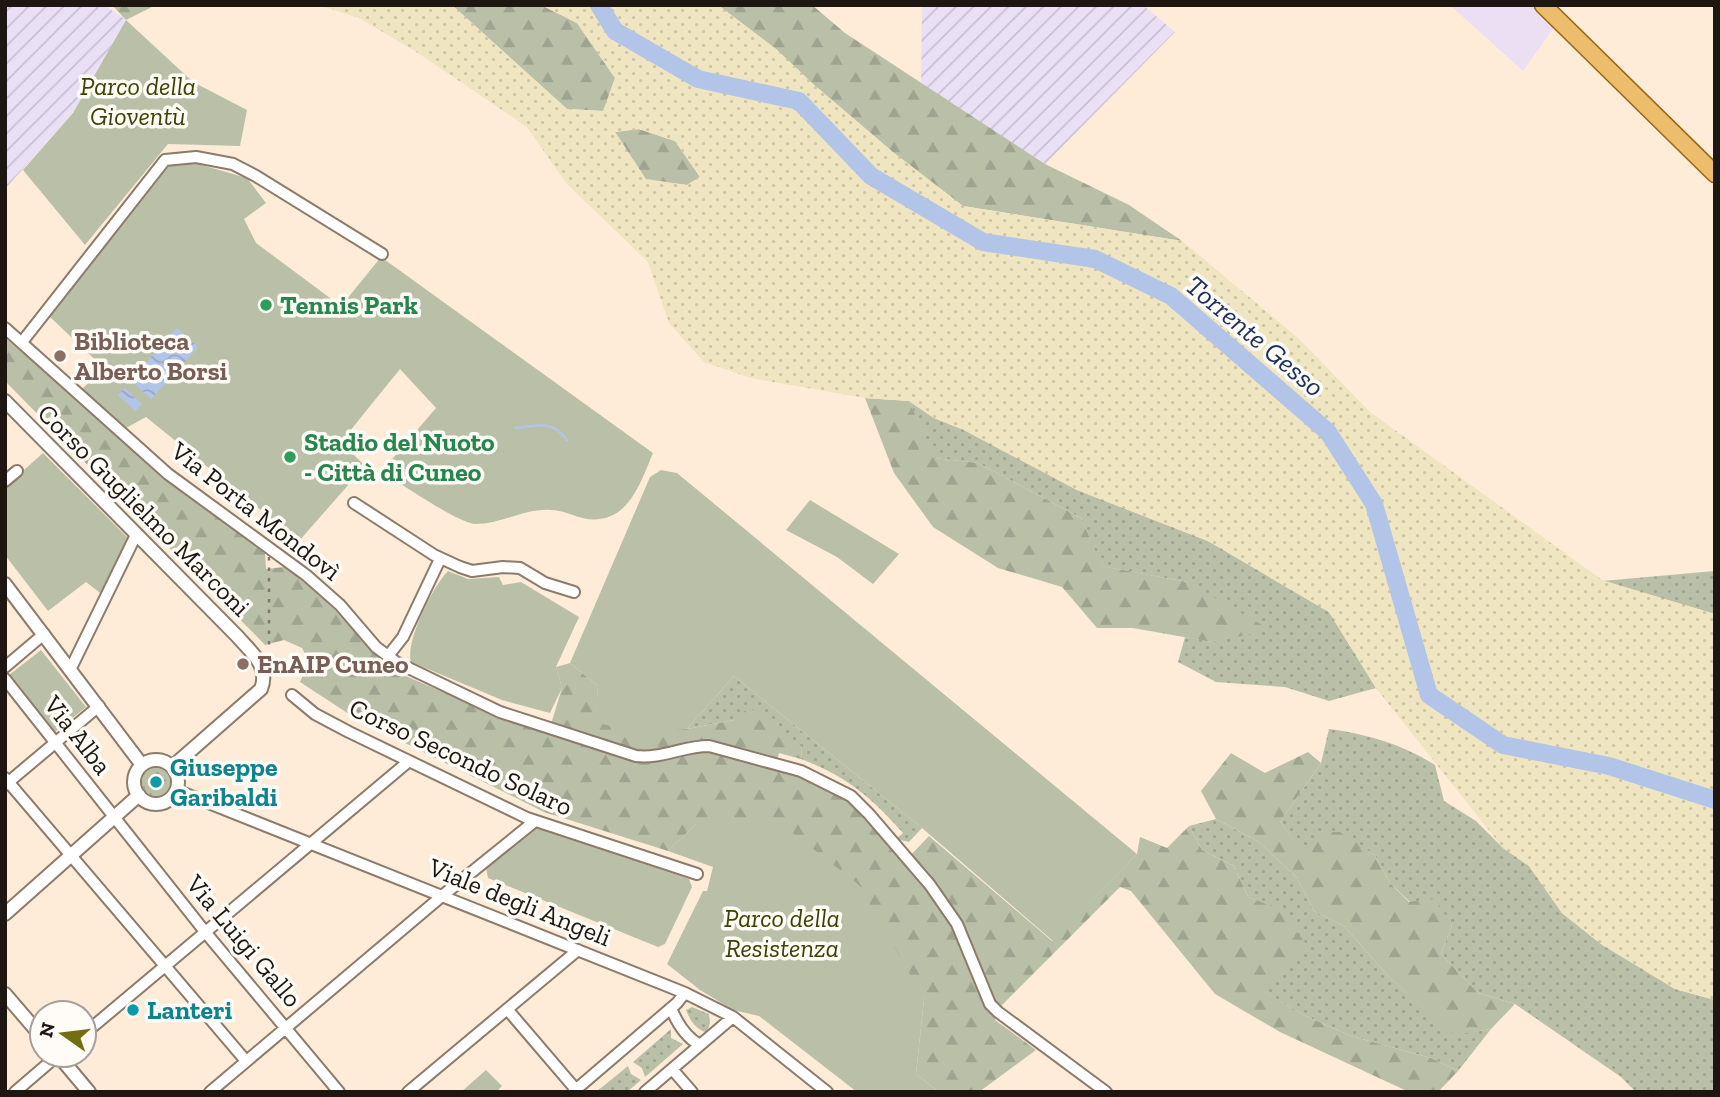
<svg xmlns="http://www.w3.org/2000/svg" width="1720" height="1097" viewBox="0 0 1720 1097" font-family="'Zilla Slab',serif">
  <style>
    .commercial { fill: #ecdff3 }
    .industrial { fill: url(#industrial-furrows) }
    .grass { fill: url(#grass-dots) }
    .forest { fill: url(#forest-firs) }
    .sand { fill: url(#sand-dots); fill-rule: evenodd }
    .park { fill: #bac0a8 }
    .water { fill: url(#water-waves) }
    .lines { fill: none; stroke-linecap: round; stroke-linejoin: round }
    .stream { stroke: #b2c5e8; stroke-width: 2.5 }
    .river { stroke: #b2c5e8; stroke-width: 18 }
    .minor-casing { stroke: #8c7b6a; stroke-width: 14 }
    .tertiary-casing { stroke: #8c7b6a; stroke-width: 16 }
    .primary-casing { stroke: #9a660e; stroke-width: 19 }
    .minor { stroke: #fff; stroke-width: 10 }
    .tertiary { stroke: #fff; stroke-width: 12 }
    .primary { stroke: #ebbd6d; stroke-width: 16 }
    .rail { stroke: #83776b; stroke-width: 2.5; stroke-dasharray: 3.5 7; stroke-linecap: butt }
    .leisure-dot { fill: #2e9e5b; stroke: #fffbf7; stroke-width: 2.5 }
    .education-dot { fill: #8d6e63; stroke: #fffbf7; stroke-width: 2.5 }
    .culture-dot { fill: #0f9aa8; stroke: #fffbf7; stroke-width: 2.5 }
    .labels { text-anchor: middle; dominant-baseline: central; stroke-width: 7; stroke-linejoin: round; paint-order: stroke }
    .park-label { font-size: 26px; font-style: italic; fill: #394302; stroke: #fffbf7 }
    .leisure-label { font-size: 26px; font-weight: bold; fill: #27864d; stroke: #fffbf7; text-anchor: start }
    .education-label { font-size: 26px; font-weight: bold; fill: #785e54; stroke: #fffbf7; text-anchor: start }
    .street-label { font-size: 26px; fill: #1e1711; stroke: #fffbf7 }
    .culture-label { font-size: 26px; font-weight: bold; fill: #0d838f; stroke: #fffbf7; text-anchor: start }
    .water-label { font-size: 28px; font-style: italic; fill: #1a2f5c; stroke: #fffbf7 }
  </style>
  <defs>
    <pattern id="industrial-furrows" width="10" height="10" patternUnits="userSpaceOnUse" patternTransform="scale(1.75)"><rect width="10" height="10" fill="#e9e0f6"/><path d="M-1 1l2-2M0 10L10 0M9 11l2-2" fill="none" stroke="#c7bfd2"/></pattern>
    <pattern id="grass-dots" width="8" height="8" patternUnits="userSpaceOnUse" patternTransform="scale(1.75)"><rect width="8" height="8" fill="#bac0a8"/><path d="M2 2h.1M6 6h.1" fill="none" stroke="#9fa490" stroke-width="1.8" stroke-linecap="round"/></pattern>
    <pattern id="forest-firs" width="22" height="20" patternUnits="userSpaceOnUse" patternTransform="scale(1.75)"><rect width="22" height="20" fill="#bac0a8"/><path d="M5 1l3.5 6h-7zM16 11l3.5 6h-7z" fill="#9fa490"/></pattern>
    <pattern id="sand-dots" width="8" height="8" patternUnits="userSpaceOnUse" patternTransform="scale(1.75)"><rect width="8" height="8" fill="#efe5c0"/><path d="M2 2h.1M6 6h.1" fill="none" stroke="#ccc4a4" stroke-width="1.8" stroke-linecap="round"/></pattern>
    <pattern id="water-waves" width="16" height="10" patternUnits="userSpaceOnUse" patternTransform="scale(1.75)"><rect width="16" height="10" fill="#b2c5e8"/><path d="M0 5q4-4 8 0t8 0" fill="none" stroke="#99a8c6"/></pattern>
  </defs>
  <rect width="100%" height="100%" fill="#feebd8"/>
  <path class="commercial" d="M1450,5H1534L1555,26L1523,71Z"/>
  <path class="industrial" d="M5,5H104L126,20L73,113L5,189Z
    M922,5H1143L1175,32L1045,164L921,84Z"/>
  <path class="grass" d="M909,401L934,418L964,430L1077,490L1208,541L1329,612L1376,688L1329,701L1285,687L1216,682L1178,662L1185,637L1212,642L1187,582L1101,566L1081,518L978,463L934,458Z
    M1715,571V614L1602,581Z
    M734,676L922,828L909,842L896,839L903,833C871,797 846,776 801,759L802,747L734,720L687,729Z
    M1329,729C1367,734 1402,744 1435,765L1444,801L1476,821L1503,848L1529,866L1562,913L1601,944L1675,989L1715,1000V1092H1636L1621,1077L1515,1004L1478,993L1441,954L1452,925L1410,902L1390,883L1374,854L1326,833L1305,855L1280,822L1321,763Z
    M142 782a14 14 0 1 1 28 0a14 14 0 1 1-28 0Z
    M1216,819L1259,842L1297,878L1314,911L1344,926L1389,977L1454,1034L1491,1029L1458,1071L1431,1058L1351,1036L1306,1016L1257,988L1279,910L1248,897L1234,866L1202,850L1189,826Z
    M692,1007L709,1014L710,1023L707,1033C695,1028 691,1022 686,1010Z
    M671,1029V1038L683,1044L645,1077L642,1068L633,1062Z
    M628,1066L631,1074L641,1080L627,1092H596Z"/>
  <path class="forest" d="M112,5H156L126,20Z
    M452,5H541L577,23L615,78L604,111L567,109Z
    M718,5H812L845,33L1045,164L1129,205L1182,241L963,206L894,153L813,84L776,49Z
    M639,129L675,141L700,177L687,185L646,180L615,132Z
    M5,338L83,403L161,477L265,553L266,569L284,567L290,570L334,609L382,661L401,674L496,715L548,734L562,688L556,667L570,663L598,686L596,723L687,729L734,720L749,707L802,747L801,759L779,753L775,768L800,776L846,799L904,862L929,836L1052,941L1137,854L1140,837L1167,848L1189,826L1202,850L1234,866L1248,897L1279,909L1307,945L1285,974L1258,988L1306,1016L1351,1036L1431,1058L1458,1071L1438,1092H1409L1280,1032L1215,994L1131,891L1120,887L1001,1006L995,1020L1036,1050L979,1092H939L916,1074L924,999L696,824L668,851L544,812L355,718L300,682L309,661L302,648L284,640L265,645L5,381Z
    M865,398L909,401L935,458L978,463L1081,518L1102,566L1187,582L1271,630L1212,642L1133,628H1097L1062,587L998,568L933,527L894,473Z
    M1308,752L1321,763L1280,822L1305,854L1326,832H1340L1374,854L1390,883L1409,902L1434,899L1452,925L1441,954L1478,993L1515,1004L1491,1029L1454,1035L1389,977L1344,926L1314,911L1297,878L1259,842L1216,819L1201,791L1231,753L1265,773Z"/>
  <path class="sand" d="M319,5H452L567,109L603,111L615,78L577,23L541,5H718L776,49L813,84L894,153L963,206L1182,241L1298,338L1370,412L1602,580L1715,614V1000L1675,989L1601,944L1562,913L1529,866L1503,848L1376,688L1329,612L1208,541L1077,490L964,430L934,418L909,401L865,398L751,378L704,362L669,323L648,262L566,183L527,127L415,51L359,18ZM639,129L675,141L700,177L687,185L646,179L615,132Z"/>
  <path class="park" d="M126,20L193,82L247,110L240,146L168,144L85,245L23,170L73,113Z
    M191,162L247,178L266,203L244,219L256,243L361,321L342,305L381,257L653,453C640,484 628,524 587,519C575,517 563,510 551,510C526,508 501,524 476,524C460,524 408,488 391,478L387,472L388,464L436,408L400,369L341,442L365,466L299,541L146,417L126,428L82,389L104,368L50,317L169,166Z
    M43,453L129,539L104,596L86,582L48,611L5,555V487Z
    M661,470L677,473L1137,854L1053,941L922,828L734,676L687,729L650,732L595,723L598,686L570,663L650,477Z
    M810,500L899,554L873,584L837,557L786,530Z
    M448,571L468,579L499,577L503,585L521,582L579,617L556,667L562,688L550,713L502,700L411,662C405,641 433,586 448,571Z
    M41,650L86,707L55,732L9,675Z
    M771,816L859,885L924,999L916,1074L939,1092H857L759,1016L733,1010L700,990L667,964L703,891H707L713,867L668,851L696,824Z
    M537,827L689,879L692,887L665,944L658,947L488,878L486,868Z
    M486,1070L502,1086L496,1092H461Z"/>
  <path class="water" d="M177,328L198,347L151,399L131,380Z
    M125,388L142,404L135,411L118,395Z"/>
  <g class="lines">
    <path class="stream" d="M515,428C539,426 551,419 567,440"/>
    <path class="river" d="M599,5L615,31L698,79L799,101L871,176L983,242L1095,259L1171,296L1328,432L1374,504L1429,695L1503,745L1609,766L1715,800"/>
    <defs>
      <path id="minor" d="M5,328L168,474L306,575L340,605L376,647L396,662L500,712L636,756C662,759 683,746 709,746L801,771L851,796L869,814L930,885L957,924L990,1004L998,1012L1106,1092
        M22,342L165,160L196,157L233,164L256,176L382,254
        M5,481L17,471
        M354,503L434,555L460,567L472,571L503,567L520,568L545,583L574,592
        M388,656L403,637L440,559
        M5,667L44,634
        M70,670L136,535
        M5,679L206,933L339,1092
        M292,695L315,714L349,732L527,818L697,874
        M5,778L246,1061
        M5,785L99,706
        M176,790L685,993L733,1017L827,1092
        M671,1008C677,1023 685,1037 700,1045
        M507,1009L578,1092
        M84,1034L408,762
        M672,1069L692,1092
        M15,1092L58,1055
        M210,1092L442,896L535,821
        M408,1092L578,950
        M573,1092L677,1003L685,993
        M645,1092L733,1017"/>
      <path id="tertiary" d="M5,401L237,636C251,652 270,666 261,689L172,767
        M5,584L142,765
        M134 782a22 22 0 1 1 44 0a22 22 0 1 1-44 0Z
        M5,914L139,795
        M5,994L42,1037
        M58,1055L89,1092"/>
      <path id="primary" d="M1543,5L1715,174"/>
    </defs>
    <use href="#minor" class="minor-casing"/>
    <use href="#tertiary" class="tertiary-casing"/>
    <use href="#primary" class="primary-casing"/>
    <use href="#minor" class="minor"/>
    <use href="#tertiary" class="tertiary"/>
    <use href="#primary" class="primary"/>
    <path class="rail" d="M269,557V647"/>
  </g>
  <g class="leisure-dot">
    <circle cx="266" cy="305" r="7"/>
    <circle cx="290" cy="457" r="7"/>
  </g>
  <g class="education-dot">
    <circle cx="60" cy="356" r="7"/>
    <circle cx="243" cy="664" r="7"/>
  </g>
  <g class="culture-dot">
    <circle cx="156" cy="782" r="7"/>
    <circle cx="133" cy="1010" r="7"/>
  </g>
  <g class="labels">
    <g class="park-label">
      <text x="138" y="86">Parco della<tspan x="138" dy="30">Gioventù</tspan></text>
      <text x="782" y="918">Parco della<tspan x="782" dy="30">Resistenza</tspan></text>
    </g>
    <g class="leisure-label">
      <text x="280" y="305">Tennis Park</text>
      <text x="304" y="442">Stadio del Nuoto<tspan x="304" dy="30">- Città di Cuneo</tspan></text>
    </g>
    <g class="education-label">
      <text x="74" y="341">Biblioteca<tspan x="74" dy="30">Alberto Borsi</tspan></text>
      <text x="257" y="664">EnAIP Cuneo</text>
    </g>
    <g class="street-label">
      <text transform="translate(144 510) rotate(45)">Corso Guglielmo Marconi</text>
      <text transform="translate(256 511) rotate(38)">Via Porta Mondovì</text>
      <text transform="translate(78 735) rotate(52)">Via Alba</text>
      <text transform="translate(461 757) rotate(25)">Corso Secondo Solaro</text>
      <text transform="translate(520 902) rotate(22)">Viale degli Angeli</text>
      <text transform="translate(244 941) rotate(50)">Via Luigi Gallo</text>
    </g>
    <g class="culture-label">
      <text x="170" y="767">Giuseppe<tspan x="170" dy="30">Garibaldi</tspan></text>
      <text x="147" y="1010">Lanteri</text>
    </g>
    <g class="water-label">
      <text transform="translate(1255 336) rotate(40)">Torrente Gesso</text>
    </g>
  </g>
  <rect width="1720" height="1097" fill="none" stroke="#1e1711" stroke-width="14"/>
  <g transform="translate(63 1034) rotate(284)"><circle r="33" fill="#fffbf7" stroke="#a5a09b" stroke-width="2"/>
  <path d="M0-5L12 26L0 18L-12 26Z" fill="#716f10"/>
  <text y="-10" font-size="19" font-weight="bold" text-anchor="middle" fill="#1e1711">N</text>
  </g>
</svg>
